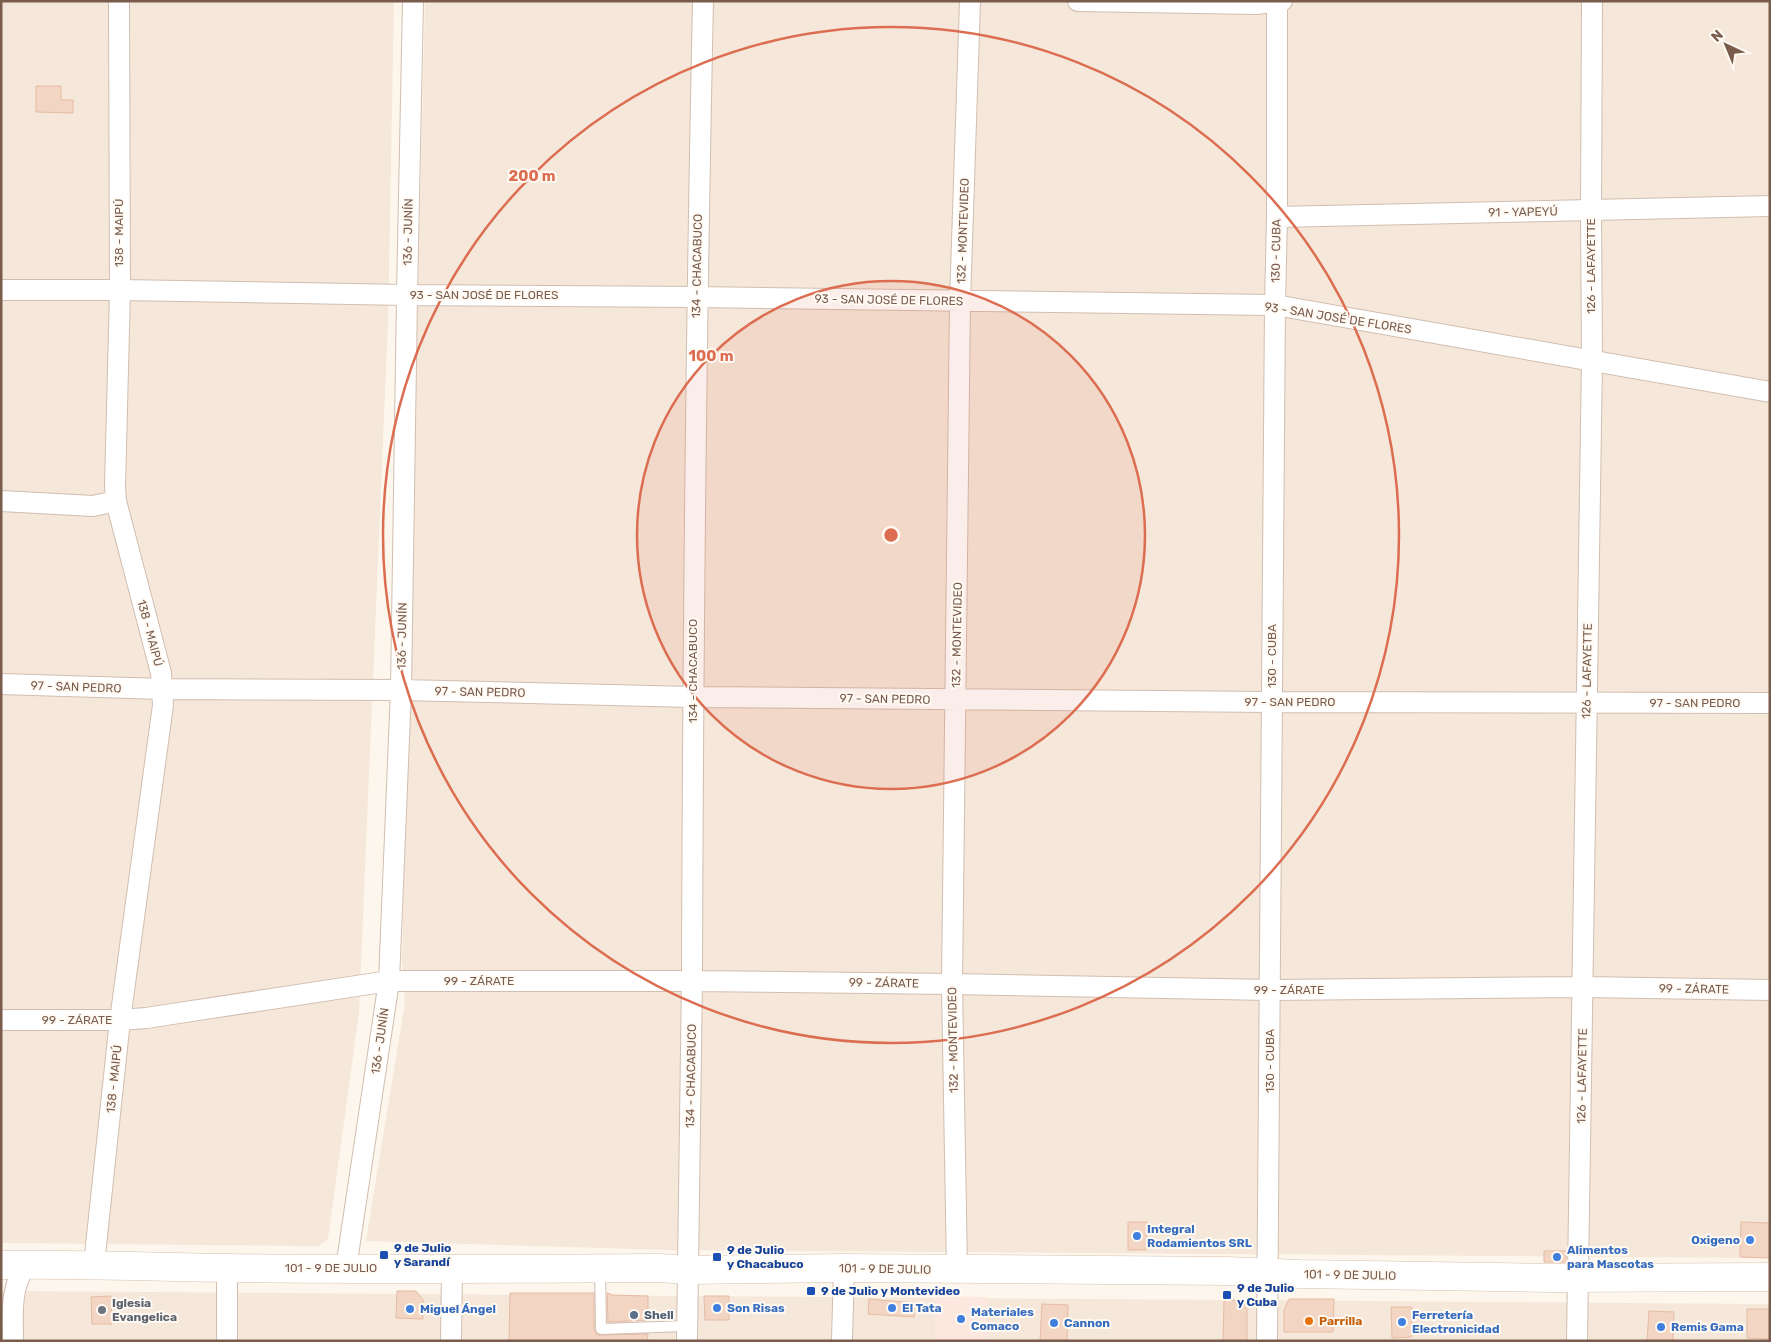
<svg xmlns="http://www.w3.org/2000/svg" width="1771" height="1342" viewBox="0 0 1771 1342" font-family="Rubik,sans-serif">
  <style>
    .residential { fill: #f5e8da }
    .commercial { fill: #fde8e0 }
    .building { fill: #f3d5c3; stroke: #e6bba3 }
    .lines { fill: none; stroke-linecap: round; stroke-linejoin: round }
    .lane-casing { stroke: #d1beb0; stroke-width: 12 }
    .street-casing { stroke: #d1beb0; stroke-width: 22 }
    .secondary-casing { stroke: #d6c0b0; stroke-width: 29 }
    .lane { stroke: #fff; stroke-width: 10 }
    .street { stroke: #fff; stroke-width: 20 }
    .secondary { stroke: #fff; stroke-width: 28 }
    .ring { fill: none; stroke: #dc6d51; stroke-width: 2.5 }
    .shop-dot { fill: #3f7fe0; stroke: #fffaf3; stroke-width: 2 }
    .transit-dot { fill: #1a4fb4; stroke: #fffaf3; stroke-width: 2 }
    .worship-dot { fill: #6b7280; stroke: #fffaf3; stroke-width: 2 }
    .service-dot { fill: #5c6f8a; stroke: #fffaf3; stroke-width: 2 }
    .food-dot { fill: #e8710a; stroke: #fffaf3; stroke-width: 2 }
    .labels { text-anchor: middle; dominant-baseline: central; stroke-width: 4; stroke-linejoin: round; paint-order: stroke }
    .street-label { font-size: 12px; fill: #7a5c4d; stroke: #fffaf3 }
    .shop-label { font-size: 12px; font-weight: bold; fill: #366cbe; stroke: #fffaf3; text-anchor: start }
    .transit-label { font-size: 12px; font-weight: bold; fill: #164399; stroke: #fffaf3; text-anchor: start }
    .worship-label { font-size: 12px; font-weight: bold; fill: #5b616d; stroke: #fffaf3; text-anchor: start }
    .service-label { font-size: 12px; font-weight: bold; fill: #4e5e75; stroke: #fffaf3; text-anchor: start }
    .food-label { font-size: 12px; font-weight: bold; fill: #c56008; stroke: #fffaf3; text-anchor: start }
    .centre { fill: #dc6d51; stroke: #fffaf3; stroke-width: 2.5 }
    .ring-label { font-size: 15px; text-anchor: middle; font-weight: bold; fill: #dc6d51; stroke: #fffaf3; stroke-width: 4; stroke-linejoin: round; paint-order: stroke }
  </style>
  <rect width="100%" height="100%" fill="#fdf6ec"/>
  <path class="residential" d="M1,1H394L388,322L359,1012L328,1239L319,1246L1,1243Z
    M425,1H1770V1258L668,1250L366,1241L405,1002L402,959Z
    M1,1291L1770,1304V1341H1Z"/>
  <path class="commercial" d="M935,1296L987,1297V1341H935Z"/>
  <path class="building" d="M36,86H61V100H73V113L36,112Z
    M1128,1222H1147L1146,1250H1128Z
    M1741,1222L1770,1223V1258L1740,1257Z
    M1544,1251H1566V1262H1544Z
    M397,1291H416L423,1300V1319L396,1318Z
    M510,1293H594V1329L597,1335L648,1334L647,1341H509Z
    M607,1293L611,1294V1295L648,1296V1320L608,1322Z
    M111,1296L112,1324H92L91,1297Z
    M704,1296H729V1320H705Z
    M869,1299L915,1303L914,1317L868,1314Z
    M1289,1299H1334L1333,1332H1284V1310Z
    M1224,1300H1237L1247,1309V1341H1223Z
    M1042,1304L1068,1305L1067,1341H1040Z
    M1391,1307H1412V1337L1392,1338Z
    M1747,1309H1770V1339L1747,1338Z
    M1649,1311L1674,1312L1673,1341H1647Z"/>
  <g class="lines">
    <defs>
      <path id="lane" d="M600,1269L601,1329L687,1326"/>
      <path id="street" d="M1078,1L1256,4L1282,1
        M1277,217L1770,206
        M1,290H120L407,295L697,297L1275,305L1770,392
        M1,501L93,506L116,501
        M1,684L163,689L401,690L692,697L1272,702L1770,703
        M1,1020H120L146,1018L389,981H692L952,984L1270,990L1583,987L1770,990
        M94,1264L120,1020L163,705L161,673L116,501L115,487L120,290L119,1
        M227,1268V1341
        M346,1268L389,981L401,690L407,295L413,1
        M957,1270L952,984L960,302L970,1
        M13,1341C13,1310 10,1292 25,1265
        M451,1341L452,1269
        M687,1341C688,1220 691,1098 692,977C693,652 696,327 703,1
        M842,1341L844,1268
        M1267,1341L1275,305L1277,217V1
        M1577,1341L1592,360L1591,211L1592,1"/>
      <path id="secondary" d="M1,1265C77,1264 152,1267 228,1268C372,1270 515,1269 659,1268L687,1270L844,1268L1227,1271L1301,1274L1550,1278L1770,1277"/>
    </defs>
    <use href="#lane" class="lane-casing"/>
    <use href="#street" class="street-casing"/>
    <use href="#secondary" class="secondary-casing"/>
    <use href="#lane" class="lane"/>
    <use href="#street" class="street"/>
    <use href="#secondary" class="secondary"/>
  </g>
  <circle cx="891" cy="535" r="254" fill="#dc6d51" fill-opacity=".12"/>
  <g class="ring">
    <circle cx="891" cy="535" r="254"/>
    <circle cx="891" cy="535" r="508"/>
  </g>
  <g class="shop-dot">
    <circle cx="1137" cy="1236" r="5"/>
    <circle cx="1750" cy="1240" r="5"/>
    <circle cx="1557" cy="1257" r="5"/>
    <circle cx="717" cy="1308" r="5"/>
    <circle cx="892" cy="1308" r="5"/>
    <circle cx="410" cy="1309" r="5"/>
    <circle cx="961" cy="1319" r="5"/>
    <circle cx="1402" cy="1322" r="5"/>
    <circle cx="1054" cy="1323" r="5"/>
    <circle cx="1661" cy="1327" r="5"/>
  </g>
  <g class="transit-dot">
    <rect x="379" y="1250" width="10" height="10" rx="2.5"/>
    <rect x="712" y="1252" width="10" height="10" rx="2.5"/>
    <rect x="806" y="1286" width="10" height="10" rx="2.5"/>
    <rect x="1222" y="1290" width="10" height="10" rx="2.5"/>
  </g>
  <circle class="worship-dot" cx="102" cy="1310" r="5"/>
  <circle class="service-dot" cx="634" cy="1315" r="5"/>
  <circle class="food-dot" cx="1309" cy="1321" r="5"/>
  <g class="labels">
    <g class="street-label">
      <text transform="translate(1523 212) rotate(-1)">91 - YAPEYÚ</text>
      <text transform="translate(963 231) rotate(-88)">132 - MONTEVIDEO</text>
      <text transform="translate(408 232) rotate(-89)">136 - JUNÍN</text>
      <text transform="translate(119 233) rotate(-90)">138 - MAIPÚ</text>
      <text transform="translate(1276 251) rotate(-89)">130 - CUBA</text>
      <text transform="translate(697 266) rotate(-89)">134 - CHACABUCO</text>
      <text transform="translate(1591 266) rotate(-90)">126 - LAFAYETTE</text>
      <text x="484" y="295">93 - SAN JOSÉ DE FLORES</text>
      <text transform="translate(889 300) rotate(1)">93 - SAN JOSÉ DE FLORES</text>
      <text transform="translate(1338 318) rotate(9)">93 - SAN JOSÉ DE FLORES</text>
      <text transform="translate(150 633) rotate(75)">138 - MAIPÚ</text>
      <text transform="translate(957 635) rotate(-89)">132 - MONTEVIDEO</text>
      <text transform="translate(402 636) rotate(-89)">136 - JUNÍN</text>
      <text transform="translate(1272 656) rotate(-90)">130 - CUBA</text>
      <text transform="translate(693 671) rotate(-90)">134 - CHACABUCO</text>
      <text transform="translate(1587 671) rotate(-89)">126 - LAFAYETTE</text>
      <text transform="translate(76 687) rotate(2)">97 - SAN PEDRO</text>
      <text transform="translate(480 692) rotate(1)">97 - SAN PEDRO</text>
      <text transform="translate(885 699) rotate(1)">97 - SAN PEDRO</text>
      <text x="1290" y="702">97 - SAN PEDRO</text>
      <text x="1695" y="703">97 - SAN PEDRO</text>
      <text x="479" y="981">99 - ZÁRATE</text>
      <text transform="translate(884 983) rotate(1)">99 - ZÁRATE</text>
      <text transform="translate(1694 989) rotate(1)">99 - ZÁRATE</text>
      <text x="1289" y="990">99 - ZÁRATE</text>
      <text x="77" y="1020">99 - ZÁRATE</text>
      <text transform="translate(953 1040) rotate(-91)">132 - MONTEVIDEO</text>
      <text transform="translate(380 1041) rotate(-82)">136 - JUNÍN</text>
      <text transform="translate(1270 1061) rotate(-90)">130 - CUBA</text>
      <text transform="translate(691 1076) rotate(-89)">134 - CHACABUCO</text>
      <text transform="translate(1582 1076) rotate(-89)">126 - LAFAYETTE</text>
      <text transform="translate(114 1079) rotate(-84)">138 - MAIPÚ</text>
      <text x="331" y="1268">101 - 9 DE JULIO</text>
      <text transform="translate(885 1269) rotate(1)">101 - 9 DE JULIO</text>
      <text transform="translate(1350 1275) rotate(1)">101 - 9 DE JULIO</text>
    </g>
    <g class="shop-label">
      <text x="1147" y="1229">Integral<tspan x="1147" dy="14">Rodamientos SRL</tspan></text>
      <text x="1740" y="1240" text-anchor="end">Oxigeno</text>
      <text x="1567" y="1250">Alimentos<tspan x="1567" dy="14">para Mascotas</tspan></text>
      <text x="727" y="1308">Son Risas</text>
      <text x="902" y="1308">El Tata</text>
      <text x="420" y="1309">Miguel Ángel</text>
      <text x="971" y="1312">Materiales<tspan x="971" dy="14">Comaco</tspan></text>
      <text x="1412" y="1315">Ferretería<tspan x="1412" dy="14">Electronicidad</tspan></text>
      <text x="1064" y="1323">Cannon</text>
      <text x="1671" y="1327">Remis Gama</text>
    </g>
    <g class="transit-label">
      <text x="394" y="1248">9 de Julio<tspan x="394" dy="14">y Sarandí</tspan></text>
      <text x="727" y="1250">9 de Julio<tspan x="727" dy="14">y Chacabuco</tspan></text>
      <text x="1237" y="1288">9 de Julio<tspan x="1237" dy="14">y Cuba</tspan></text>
      <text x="821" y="1291">9 de Julio y Montevideo</text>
    </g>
    <g class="worship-label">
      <text x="112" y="1303">Iglesia<tspan x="112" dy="14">Evangelica</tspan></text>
    </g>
    <g class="service-label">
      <text x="644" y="1315">Shell</text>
    </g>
    <g class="food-label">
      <text x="1319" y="1321">Parrilla</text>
    </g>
  </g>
  <circle cx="891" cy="535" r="8" class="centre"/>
  <g class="ring-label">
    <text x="532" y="181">200 m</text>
    <text x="711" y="361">100 m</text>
  </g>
  <rect width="1771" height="1342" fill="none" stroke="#7a5c4d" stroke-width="5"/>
  <g transform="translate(1726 45) rotate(316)" stroke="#fffaf3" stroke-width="4" paint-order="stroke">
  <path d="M0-4L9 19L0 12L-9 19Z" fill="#7a5c4d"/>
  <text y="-8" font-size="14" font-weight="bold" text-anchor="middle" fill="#7a5c4d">N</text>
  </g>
</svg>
